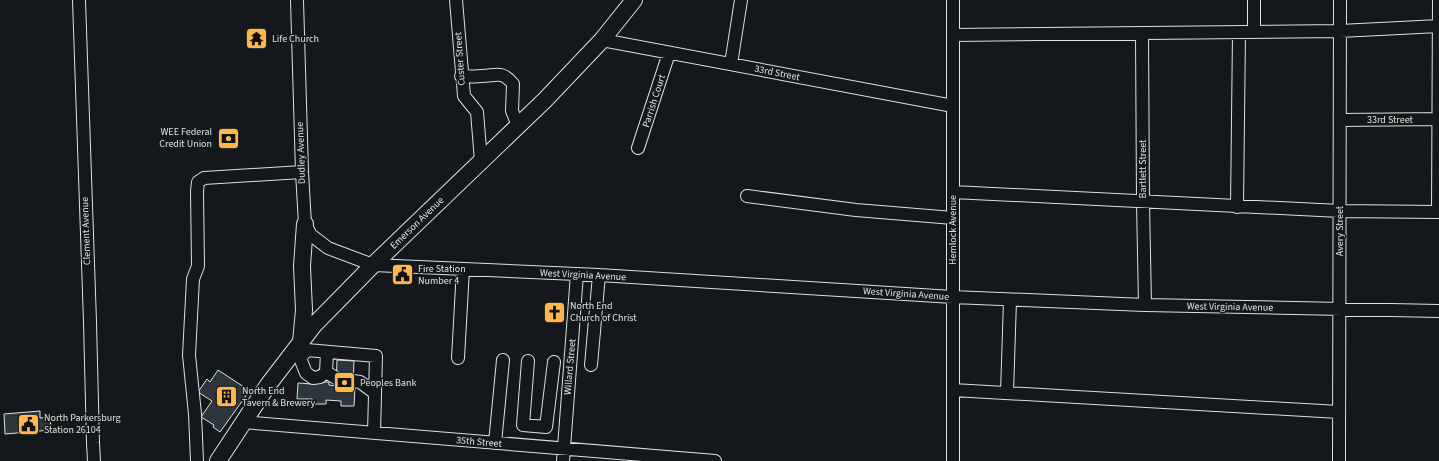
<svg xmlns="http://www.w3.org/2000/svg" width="1439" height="461" viewBox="0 0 1439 461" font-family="'Source Sans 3',sans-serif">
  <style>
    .building { fill: #2c363c; stroke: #d8e6dc }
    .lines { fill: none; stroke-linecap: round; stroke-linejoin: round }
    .minor-tunnel { stroke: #313739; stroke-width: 12; stroke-dasharray: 12 6; stroke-linecap: butt }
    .minor-casing { stroke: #d8e6dc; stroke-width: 14 }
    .major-casing { stroke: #d8e6dc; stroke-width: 18 }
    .minor { stroke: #14181c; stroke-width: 12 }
    .major { stroke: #14181c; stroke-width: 16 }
    .labels { text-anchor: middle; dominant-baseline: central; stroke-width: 3; stroke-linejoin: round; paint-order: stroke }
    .poi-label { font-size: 10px; fill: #d8e6dc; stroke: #14181c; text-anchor: start }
    .street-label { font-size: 10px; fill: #d8e6dc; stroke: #14181c }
  </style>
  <rect width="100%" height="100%" fill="#14181c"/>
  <path class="building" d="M337,360L354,361L353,386H355L354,406H341V401L326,400V404H311L312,399H297L298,383L312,384V382H329V385L336,386Z
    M218,370L244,387L243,389L248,393L220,432L213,427L214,425L201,417L212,401L198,392L207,379L210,382Z
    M40,411V418L50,417L51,430L5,434L4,414Z"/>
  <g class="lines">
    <path class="minor-tunnel" d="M336,378L353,381"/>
    <defs>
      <path id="minor" d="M79,0L90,322L93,443L94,461
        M297,0L302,172L305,224L311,235L328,248L373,265L599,275L953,297L1145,305L1439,311
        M456,0L464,96L477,112L481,161
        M953,0V461
        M1254,32V0
        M1142,33L1143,202L1145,305
        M953,35L1340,31L1439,26
        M602,40L953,106
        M731,64L741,0
        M461,76C468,76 475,77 481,76C496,76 502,70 513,84L512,111L518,125
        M1340,120L1439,119
        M638,148L669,53
        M953,192L1340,211L1439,212
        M747,196L856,210L953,218
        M1237,207L1239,32
        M1438,212L1439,0
        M291,354L300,358L307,350L376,356L374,433
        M300,358L306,373L313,378L320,377L326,372L327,352
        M458,358L463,269
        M528,361L523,425L546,427L554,362
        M591,365L599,275
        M326,372L336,378
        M353,381L360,382L375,393
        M953,390L1339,412
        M1007,393L1010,300
        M243,422L715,461
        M495,443L503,360
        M197,461L195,414L189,355L193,279L198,266L197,191L198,182L204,178L302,172
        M563,461L577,274
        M1339,461L1340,0"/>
      <path id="major" d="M301,342L304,310L302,266L305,224
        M218,461L268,385L314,325L373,265L545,100L602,40L634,0"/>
    </defs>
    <use href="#minor" class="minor-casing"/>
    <use href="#major" class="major-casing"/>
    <use href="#minor" class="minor"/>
    <use href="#major" class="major"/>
  </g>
  <defs>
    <symbol id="temple-square" viewBox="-11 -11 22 22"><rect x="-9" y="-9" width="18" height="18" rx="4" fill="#ffb74d" stroke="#14181c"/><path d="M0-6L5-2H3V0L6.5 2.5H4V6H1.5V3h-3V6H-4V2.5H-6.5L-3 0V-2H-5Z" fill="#111"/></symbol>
    <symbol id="bank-square" viewBox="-11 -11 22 22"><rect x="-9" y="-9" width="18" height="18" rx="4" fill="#ffb74d" stroke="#14181c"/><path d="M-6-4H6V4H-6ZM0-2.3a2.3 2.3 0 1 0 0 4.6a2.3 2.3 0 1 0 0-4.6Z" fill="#111"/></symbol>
    <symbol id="civic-square" viewBox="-11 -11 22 22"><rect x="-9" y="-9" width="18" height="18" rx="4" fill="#ffb74d" stroke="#14181c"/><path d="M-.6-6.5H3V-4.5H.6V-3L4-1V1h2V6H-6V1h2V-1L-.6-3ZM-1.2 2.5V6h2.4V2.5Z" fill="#111"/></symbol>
    <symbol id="church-square" viewBox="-11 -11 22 22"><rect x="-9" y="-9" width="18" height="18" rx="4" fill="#ffb74d" stroke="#14181c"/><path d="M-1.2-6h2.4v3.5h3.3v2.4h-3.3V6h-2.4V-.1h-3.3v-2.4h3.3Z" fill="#111"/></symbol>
    <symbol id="building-square" viewBox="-11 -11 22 22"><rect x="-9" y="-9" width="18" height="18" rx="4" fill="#ffb74d" stroke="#14181c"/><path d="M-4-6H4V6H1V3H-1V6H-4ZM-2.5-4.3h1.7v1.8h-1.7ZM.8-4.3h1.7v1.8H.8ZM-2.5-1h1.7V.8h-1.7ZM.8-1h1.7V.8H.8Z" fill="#111"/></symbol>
  </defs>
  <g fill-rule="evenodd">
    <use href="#temple-square" x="244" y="26" width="25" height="25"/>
    <use href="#bank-square" x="216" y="126" width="25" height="25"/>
    <use href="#civic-square" x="390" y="262" width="25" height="25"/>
    <use href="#church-square" x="542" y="300" width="25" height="25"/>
    <use href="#bank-square" x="332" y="370" width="25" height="25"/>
    <use href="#building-square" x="214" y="384" width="25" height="25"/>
    <use href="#civic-square" x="16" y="412" width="25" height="25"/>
  </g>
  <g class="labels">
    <g class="poi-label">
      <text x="272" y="39">Life Church</text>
      <text x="212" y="132" text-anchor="end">WEE Federal<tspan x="212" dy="12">Credit Union</tspan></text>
      <text x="418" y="269">Fire Station<tspan x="418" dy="12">Number 4</tspan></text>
      <text x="570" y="306">North End<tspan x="570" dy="12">Church of Christ</tspan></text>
      <text x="360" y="383">Peoples Bank</text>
      <text x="242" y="391">North End<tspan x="242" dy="12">Tavern &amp; Brewery</tspan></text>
      <text x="44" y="418">North Parkersburg<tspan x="44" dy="12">Station 26104</tspan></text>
    </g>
    <g class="street-label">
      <text transform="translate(460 59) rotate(-94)">Custer Street</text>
      <text transform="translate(777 73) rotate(11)">33rd Street</text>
      <text transform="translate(654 101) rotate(-72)">Parrish Court</text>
      <text x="1390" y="120">33rd Street</text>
      <text transform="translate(301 153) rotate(-92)">Dudley Avenue</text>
      <text transform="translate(1143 169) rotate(-90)">Bartlett Street</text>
      <text transform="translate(417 223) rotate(-44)">Emerson Avenue</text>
      <text transform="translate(953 230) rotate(-90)">Hemlock Avenue</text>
      <text transform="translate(86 231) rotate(-92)">Clement Avenue</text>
      <text transform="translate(1340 231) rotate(-90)">Avery Street</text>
      <text transform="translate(583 275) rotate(3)">West Virginia Avenue</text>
      <text transform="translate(906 294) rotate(4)">West Virginia Avenue</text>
      <text transform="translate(1230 307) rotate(1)">West Virginia Avenue</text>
      <text transform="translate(570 367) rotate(-85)">Willard Street</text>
      <text transform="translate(479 442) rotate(5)">35th Street</text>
    </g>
  </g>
</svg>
